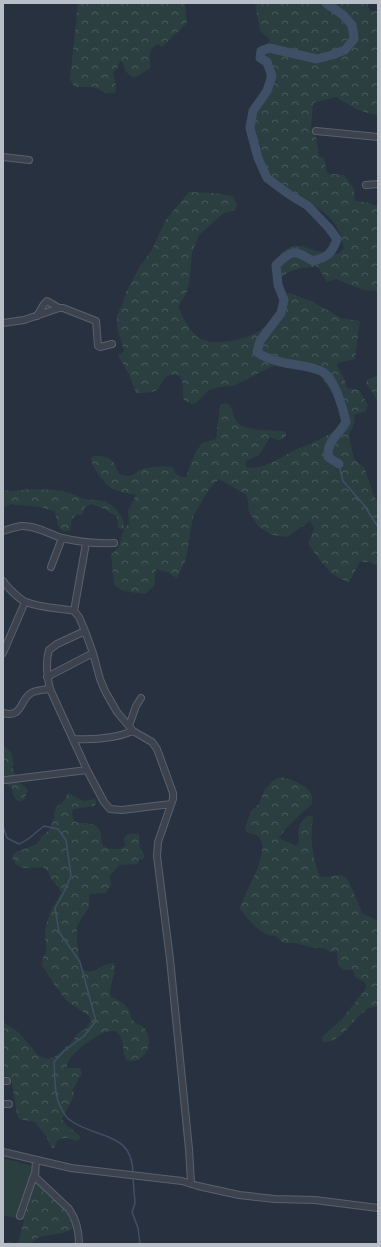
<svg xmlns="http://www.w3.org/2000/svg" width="381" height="1247" viewBox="0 0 381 1247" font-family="Signika,sans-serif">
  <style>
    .forest { fill: url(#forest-crowns) }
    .pitch { fill: #2b3f41 }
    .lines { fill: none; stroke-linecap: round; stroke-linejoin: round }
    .stream { stroke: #3f4f66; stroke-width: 1.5 }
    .river { stroke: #3f4f66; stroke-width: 9 }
    .minor-casing { stroke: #59616c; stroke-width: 8 }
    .minor { stroke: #3c434f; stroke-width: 6 }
  </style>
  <defs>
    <pattern id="forest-crowns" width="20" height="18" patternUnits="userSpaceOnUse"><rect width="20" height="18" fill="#2b3f41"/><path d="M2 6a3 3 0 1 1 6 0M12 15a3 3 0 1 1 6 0" fill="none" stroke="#48595b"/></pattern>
  </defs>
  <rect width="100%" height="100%" fill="#28313f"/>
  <path class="forest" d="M78,3H185L187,23L162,47L158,44C146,49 152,57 150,68L138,76L133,77C126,73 124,70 123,63L120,61L117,69L113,72L116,86L115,93H105L94,87H75L70,80Z
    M255,3H367L370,11H378V115C361,113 350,106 336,97L313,103L311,128L316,137L319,156L324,158L327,173L344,175L354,189L355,201L366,202L378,207V291L364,290L336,279L327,282L318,267C305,267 293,268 283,276L276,275V261L282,252L290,247L302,246L316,251L338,254L344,248C342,240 340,230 334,223C327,214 315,204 304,202C301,201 298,203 295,202C288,200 267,180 263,174C256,161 246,125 251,111C258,91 277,80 258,59V51L266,46L270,40L260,31Z
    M189,192L214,193L233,196L237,205L235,210L224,213L199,235L192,253L190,277L187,292L178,307C183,317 188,328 196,336C210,348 247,340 261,330C268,325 273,318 279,313L281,296L290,293L315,303L341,318L360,321L355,359L338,363L337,365L345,381L347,388L359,390L368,405L366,411L354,415L355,421L349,435L354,459L365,469L373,494L378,503V566L369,562H360L349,582C329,577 320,559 308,544L314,528L310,521L287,537L272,535L259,527L249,512L247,495L219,479L209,489L193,517L186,559L177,578L167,572L156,569L154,586L145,594L123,591L114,585L111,555L119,546L124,529L118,528L117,516L110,513L107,510L91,504L85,507L83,514L76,515L72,519L70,531H63L58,526L55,512C46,508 38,506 28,506C22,505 17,506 12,504L3,507V490L12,491L31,489L56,490L70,493L84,499L105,501L112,506L117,510L123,520L124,528L129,524L128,511L136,495C116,491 109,491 97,472C94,467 91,463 91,457C98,454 109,456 114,463C117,467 116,473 122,475C135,478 133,473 142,469C148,467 165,465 172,467L177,475L181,477H186L195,453L202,443L216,439L220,405L224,403L229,404C233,409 233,415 236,421C245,433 272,428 286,432V436C280,442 277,440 270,437L259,455L246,461L245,465L248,468C267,468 281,457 297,449C312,443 326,437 339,428L342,420L335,397L320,375L307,369L276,366L271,367L233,386L219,387L209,390L196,403L191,404L184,400C182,394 184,387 182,381C181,378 179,375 176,375C161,372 163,388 155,391C150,393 142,393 136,393L129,374L118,356L124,351L117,328V316L123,302L126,292L140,266L152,250L165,221Z
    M378,375V402L373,393L366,384L367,380Z
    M3,745L11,752L14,765L12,766L18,783L23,785L28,790L26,794L25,799L21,801H17L13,795L12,788L3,782Z
    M281,777C293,780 316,787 312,804C300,815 288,824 279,838L296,846L299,842C297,831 298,824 307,816H313C310,837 312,857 320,877L342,875L349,881L362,913L378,921V1006C374,1007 369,1007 366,1010C351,1019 343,1043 323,1042L322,1037L342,1019L364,991L366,987L365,982L355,977L353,970H344L338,965L337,951L330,952L324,948H314L294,943H284L275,936L267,935L254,926L240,909C242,894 276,847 256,835C253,834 250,833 247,832L245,828L251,811L259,804L265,789L274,780Z
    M68,793L84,801L94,799L96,801L95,806L73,809L72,814L74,821C81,825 91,821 97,827C106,835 95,848 113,849C118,849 121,849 125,846L124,837L128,834H139L140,848L145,856L143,859L139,860L138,864L119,865L110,876L111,885L106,893L89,894V907L77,926V943L81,969C96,977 98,964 114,963C117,974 108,986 111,997C119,1000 127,1004 130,1013C131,1016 131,1019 134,1021C138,1025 143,1025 146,1030C154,1045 144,1066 126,1060C122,1052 125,1041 118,1033C110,1024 82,1045 76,1052C71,1056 67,1062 67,1068H80L82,1073L73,1089L74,1096L62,1119L64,1123L79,1135L80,1139L75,1141C66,1136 57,1137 54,1148H52L49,1144L47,1137L35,1122L19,1119L17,1114L11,1078L3,1075V1021L6,1024L18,1032L39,1056L48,1059L53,1058L72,1042L77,1034L85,1029L91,1021L89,1016L67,1001L55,986L42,965L43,957L46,953L45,930L50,912L61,893L59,888L50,878L49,873L43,867C31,868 15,872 12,856L16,852L37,844L42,836L48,831L53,821L56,807L64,801Z
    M31,1172H34L37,1182L44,1192L65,1209L73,1226L72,1229L63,1233L39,1237L30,1244H7L8,1241L18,1244L24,1220L18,1219Z"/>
  <path class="pitch" d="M3,1158L33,1166L18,1219L3,1215Z"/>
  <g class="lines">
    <path class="stream" d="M339,464L343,481L364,505L378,527
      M3,826L7,838L19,844C28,841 36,832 44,826L58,829L66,840L71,876L63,894L55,908L59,932L80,962L96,1021L84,1036L64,1051L54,1062C55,1075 54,1096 61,1108C63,1112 66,1118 70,1120C94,1139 133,1130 133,1174
      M133,1178L135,1203L132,1212L138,1228L140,1244"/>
    <path class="river" d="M326,3L343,15L352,25L354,39L345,50L332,55L317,59L269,48L261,51L260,58L267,62L272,76L267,91L253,111L250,128L258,158L267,178L287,193L308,206L329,228L337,239C332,253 328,257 313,261C294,250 293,249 276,265L278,285L284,300L281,313L260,341L257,352C266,359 274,360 285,363C297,365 310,366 321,371C334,376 343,408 346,422C339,435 327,440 328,457L339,464"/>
    <defs>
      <path id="minor" d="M316,131L378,137
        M3,157L29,160
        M366,185L378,184
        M37,316L44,304L47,301L59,308
        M3,323L24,320L59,308H63L96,321L98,346L100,347L112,344
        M3,531C9,529 15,527 21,526C35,525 49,534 62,538C79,542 97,544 114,543
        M51,567L62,538
        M3,581C7,587 20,600 26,602C41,608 59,608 74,611L86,543
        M74,611L79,617L85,631L57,644L49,650C45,663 47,676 50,689L87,770L104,802L110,809L122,810L171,804
        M85,631L93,653L100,679L105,691L117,712L133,731L152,742L157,749L173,793V799L158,842L157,856L170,959L189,1149L191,1183
        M3,653L25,602
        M47,677L93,653
        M3,713C23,718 19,701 31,693C37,690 43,690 50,689
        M129,726L136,706L141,698
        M73,739C94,740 114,739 133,731
        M6,780L87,770
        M3,1081H7
        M3,1104H9
        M3,1152L71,1168L182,1181L198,1186L239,1195L275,1199L315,1200L378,1208
        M36,1160L35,1177L69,1209C76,1219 79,1231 79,1244
        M20,1216L34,1175"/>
    </defs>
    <use href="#minor" class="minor-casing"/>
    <use href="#minor" class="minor"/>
  </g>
  <rect width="381" height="1247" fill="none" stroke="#b8bfc9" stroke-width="8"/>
</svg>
